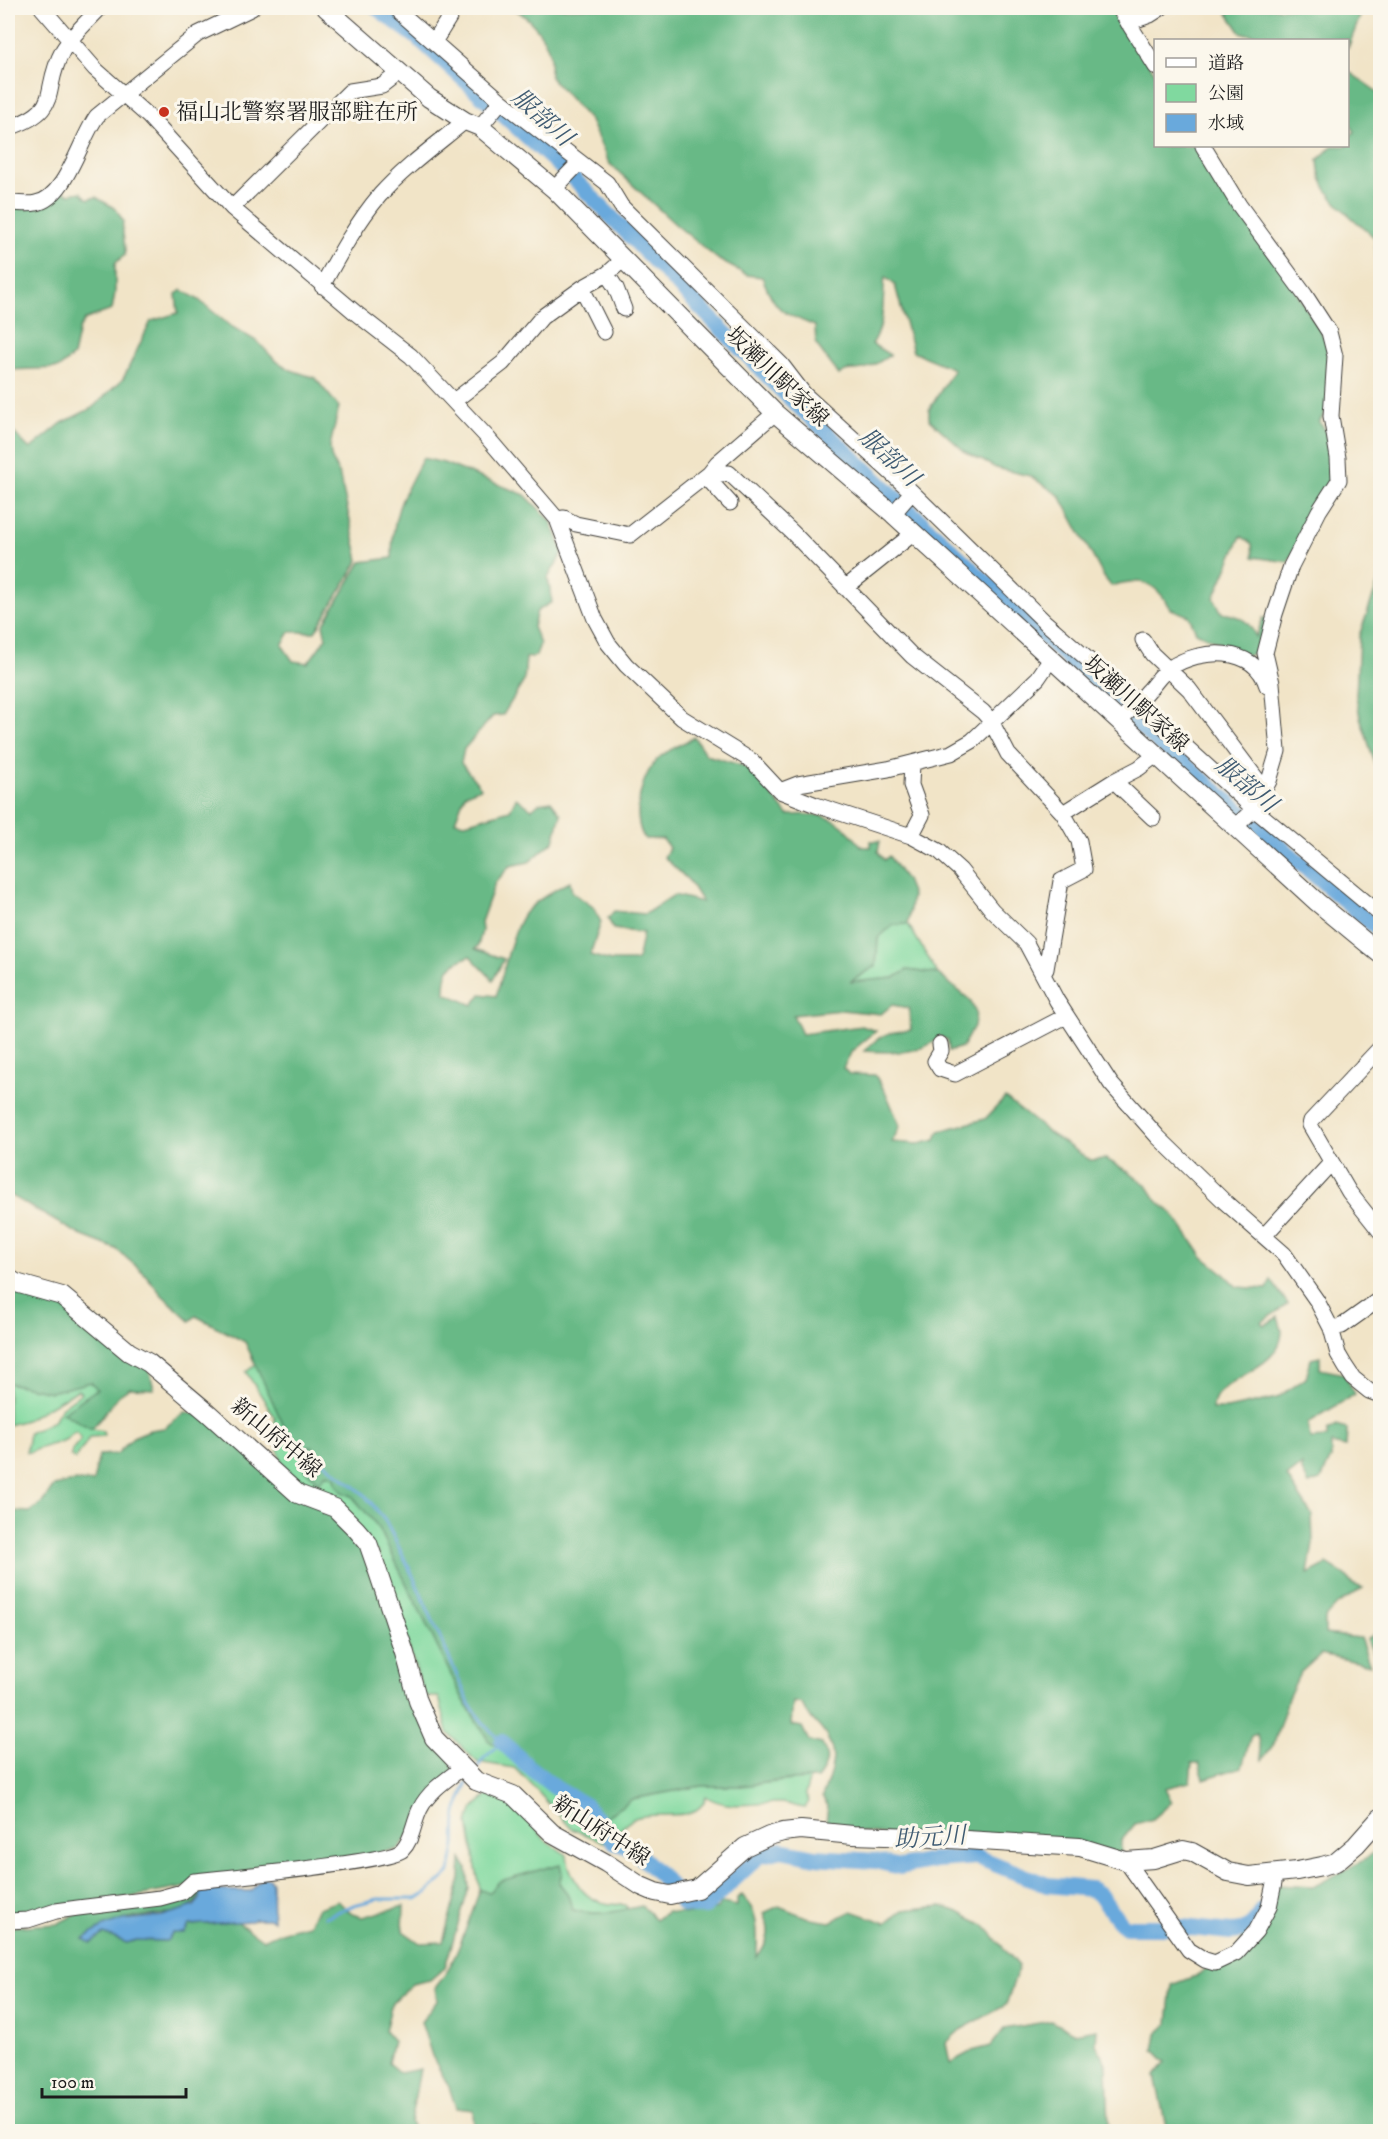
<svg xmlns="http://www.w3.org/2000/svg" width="1388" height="2139" viewBox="0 0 1388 2139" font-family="'IM FELL DW Pica','Noto Serif JP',serif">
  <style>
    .green { fill: #80d99f; stroke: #4e7a5e; stroke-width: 1.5 }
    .forest { fill: #68b986; stroke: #426a51; stroke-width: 1.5 }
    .water { fill: #69a9dc; stroke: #42627c; stroke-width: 1.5 }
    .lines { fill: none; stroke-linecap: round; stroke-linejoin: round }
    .stream { stroke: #69a9dc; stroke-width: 3 }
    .river { stroke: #69a9dc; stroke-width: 16 }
    .minor-casing { stroke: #3c3a36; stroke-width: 17 }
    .major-casing { stroke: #3c3a36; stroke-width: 20 }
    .minor { stroke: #fff; stroke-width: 15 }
    .major { stroke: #fff; stroke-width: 18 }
    .poi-dot { fill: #c8321e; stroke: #fbf7ec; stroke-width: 2 }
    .labels { text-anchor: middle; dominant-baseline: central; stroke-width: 6; stroke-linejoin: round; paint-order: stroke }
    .poi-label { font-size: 22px; fill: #1c1c1c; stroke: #fbf7ec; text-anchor: start }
    .street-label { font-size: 22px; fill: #1c1c1c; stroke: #fbf7ec }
    .water-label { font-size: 24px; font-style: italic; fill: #3f5b72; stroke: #fbf7ec }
  </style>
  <rect width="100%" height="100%" fill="#fbf7ec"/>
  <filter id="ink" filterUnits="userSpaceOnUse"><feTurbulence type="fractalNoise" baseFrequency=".0167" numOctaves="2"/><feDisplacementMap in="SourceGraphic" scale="12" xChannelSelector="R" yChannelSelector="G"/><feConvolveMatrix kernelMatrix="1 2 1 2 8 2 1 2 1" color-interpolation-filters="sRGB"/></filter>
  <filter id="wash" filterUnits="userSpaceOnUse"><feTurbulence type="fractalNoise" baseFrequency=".008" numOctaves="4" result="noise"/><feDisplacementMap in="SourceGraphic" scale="24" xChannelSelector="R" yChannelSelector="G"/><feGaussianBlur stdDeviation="1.35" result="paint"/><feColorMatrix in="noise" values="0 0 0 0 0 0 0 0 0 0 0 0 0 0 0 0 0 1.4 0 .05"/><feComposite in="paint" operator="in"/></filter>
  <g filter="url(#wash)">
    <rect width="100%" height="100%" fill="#f1e4c7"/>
    <path class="green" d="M908,924L938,974L907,970L894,978L848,983L876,966L878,938L893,925Z
      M257,1364L293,1448L312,1446L314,1463L306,1469L335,1477L342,1491L352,1496L379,1528L463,1699L488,1740L564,1796L604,1818L632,1799L701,1786H741L810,1778L805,1794L809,1801L805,1808C797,1807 789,1804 781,1803C757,1802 726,1811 706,1796C699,1826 656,1809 635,1818C627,1821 613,1837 606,1843L572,1829L526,1779L514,1768L477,1762L448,1733L439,1697H425L378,1553L305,1491L287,1472L281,1461L274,1434L275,1417L246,1372Z
      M90,1382L97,1388L92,1429L103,1431L104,1436L90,1437L75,1459L71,1456L72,1450L81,1439L76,1431L65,1440L26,1453L29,1433L54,1421L61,1408L81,1393L78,1390L26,1420L8,1425V1383L51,1392Z
      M488,1795L510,1804L528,1819L546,1841L567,1855C568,1871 579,1891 593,1899C603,1904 615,1905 626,1905L628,1909C608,1914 593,1914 573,1910L567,1893L559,1883L562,1873L489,1892L480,1890L468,1823L474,1808Z"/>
    <path class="forest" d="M512,8H1115L1155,73L1156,146H1198L1270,250L1320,330L1328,346L1329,407L1319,422L1327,432L1336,476L1288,562L1253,557L1252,544L1241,536L1214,598L1222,613C1240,616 1248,619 1256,637L1263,618H1271L1259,652L1245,656L1196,632L1189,616L1171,609C1155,581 1142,577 1111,586L1104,577L1060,496L1030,476L996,468L964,451L929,419V410L954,369L913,352L895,285L885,277C882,298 886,325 872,344L890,355C882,360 873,367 863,369C853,371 846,368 839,375L816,344L815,326C781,312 776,312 762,277L747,275L719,260L675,224L609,163L590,121L550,77C550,69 551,60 549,52C545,35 527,15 512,8Z
      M1224,8H1355L1361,14L1348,48V40H1269L1270,37L1241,33Z
      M1348,71L1380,94V281L1377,270L1375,238C1351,216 1318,195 1318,160L1332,146H1348V136L1355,132L1348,122Z
      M62,190L69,194L81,192L88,199L96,197L116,209L123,221C121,232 126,244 125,255L115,263V293L112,310L86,319L79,329L73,356L59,368L8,370V204Z
      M182,290L199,300L229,325L258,342L276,361L291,370L315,378L339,407L330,446L331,456L340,477L359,560L315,632H290L282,645L293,661L308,663L326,638L323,625L361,562L392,558C392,513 402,497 423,458L444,463L525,495L551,521L563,552L548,578L552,602L537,611L533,627L540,644L536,656L526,658L524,681L503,715L493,716L464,749L461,763L481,788L465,794L455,821L465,823L510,810L516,798L532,809L539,803L551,801L561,814L554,841L529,862L510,866L495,883L481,922L482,931L478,946L475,949L504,959L493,980L470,956C448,965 445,969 445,993L473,1005L481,994L496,996C504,973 511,933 524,914C534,901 557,889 570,881L572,892L593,907L601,922L590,955L611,961H637L643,933L613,929L608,918L614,911L645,914L674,895L702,902L689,881L664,857L669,848L663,839H645C630,818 641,772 661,756C671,749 684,743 694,737L706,755L744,766L762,783L788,815C826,813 838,816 862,847H871V841H880L878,852L884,860L889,856L906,880L912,895L908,924L893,925L878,938L876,966L850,982L894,978L907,970L938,974L970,1000L976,1013L974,1026L962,1047L949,1051L948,1040L941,1037C918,1056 891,1052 864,1051C881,1034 887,1032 911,1030L909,1008L892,1005L881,1014L841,1010L793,1015L802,1034L862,1026L876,1031L852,1051L843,1068L849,1074L875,1075L886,1093L900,1126L892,1142L918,1144L936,1140L939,1131L985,1119L1005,1098L1049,1133L1090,1160L1106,1159L1127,1171L1148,1187L1157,1201L1173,1214L1202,1256L1222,1272L1237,1287L1267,1289L1271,1280L1288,1304L1262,1322L1265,1325L1278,1317C1279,1321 1281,1326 1282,1331C1282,1365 1234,1374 1217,1395C1214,1399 1213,1404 1212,1409H1227L1277,1398L1306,1378L1311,1359L1320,1357V1369L1344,1374L1355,1394L1308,1423L1310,1439L1327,1438V1431L1337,1426L1347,1429L1346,1447L1331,1444V1458L1321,1480L1309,1484L1302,1471V1465L1287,1477L1312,1515L1313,1543L1308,1574L1327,1564L1345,1575L1352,1584L1363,1588L1337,1605L1325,1618V1634L1360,1638L1370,1665L1321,1654L1300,1673L1288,1698L1274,1744L1262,1760L1257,1734L1251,1736L1242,1767L1204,1779L1199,1763H1192L1190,1782L1165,1788L1172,1802L1153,1819L1135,1824L1121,1841V1853L825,1829L828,1806L822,1797C831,1772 841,1754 822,1730C815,1721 807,1716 802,1704L793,1702L791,1725L802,1727L809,1741L822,1744C830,1758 827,1767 817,1779L786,1780L741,1786H701L632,1799L604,1818L564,1796L488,1740L463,1699L379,1528L352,1496L342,1492L336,1484L335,1477L326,1474L319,1483L305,1469L314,1463L312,1447L294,1448L245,1342L196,1316L190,1321L162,1295L144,1273L116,1249L80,1235L8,1194V427L30,449L62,423L92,408L123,379L151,321L178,313L176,294Z
      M1380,577V779L1360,717L1356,696L1359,636Z
      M8,1284L68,1308L149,1368L154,1389L130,1388L118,1396L92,1429L62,1413L97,1389L91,1382L51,1392L8,1383Z
      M185,1412L206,1416L350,1526L369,1566L454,1770L399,1849L8,1919V1511L30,1512L42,1503L54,1486L76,1481L93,1482L99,1455L117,1454L133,1437L150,1430L164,1428Z
      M1380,1630V1663L1366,1640Z
      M1380,1847V2131H1167L1155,2076L1166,2062L1154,2050L1157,2034L1168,2024L1172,1985L1199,1975L1210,1965L1230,1961L1277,1885L1313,1887L1366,1859Z
      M461,1858L467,1868L469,1888L445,1967L430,1980L412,1984L392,2003L385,2031L393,2041L388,2063L400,2073L420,2069L410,2123L415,2131L8,2132V1927L57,1924L78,1913L201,1890C196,1922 146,1911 123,1920C112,1924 101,1936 91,1943L104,1934L127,1943L136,1940L166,1941L172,1933L189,1925L238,1922L263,1940L284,1931L308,1925L318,1908L338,1901L352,1914L362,1917L404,1906L403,1931L420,1943L443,1942L460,1879Z
      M560,1864L562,1873L559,1883L567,1893L573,1910C601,1917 615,1911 642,1906L656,1919L667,1912L688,1914L717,1909L722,1903L737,1906V1898L742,1895C760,1913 757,1934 757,1957C769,1940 771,1933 764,1913L779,1906L811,1919L830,1922L852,1911L886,1923L903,1910L941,1906L957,1911L984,1925L1019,1966L1006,2005L960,2030L946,2043L950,2063L972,2051L991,2046L1004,2029L1051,2021L1075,2033L1097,2029L1096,2044L1107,2066L1109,2131H474L473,2110L456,2108L449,2087L432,2056L421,2022L437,2001L435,1988C458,1961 467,1923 480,1890L489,1892L500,1881Z"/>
    <path class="water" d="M262,1877L269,1878L272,1883L273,1921L270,1919H255L251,1921L189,1925L184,1933H172L167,1941L136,1940L127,1943L104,1934L91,1943L83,1939L103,1927L122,1920L162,1916L194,1906L200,1899L201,1890L251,1891Z"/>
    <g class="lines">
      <path class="stream" d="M320,1459L365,1495L386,1522L413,1576L470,1705L484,1724L502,1742L483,1759L478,1767
        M325,1917L354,1905L377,1899H416L427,1893L450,1872L455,1845L456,1812L467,1783"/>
      <path class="river" d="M377,8L418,38L575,180L784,393L1135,722L1380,931
        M502,1742L530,1768L557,1789L586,1806L615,1842L633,1849L668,1883L684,1905L705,1907L759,1856L781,1850L816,1857L875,1861L900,1867L936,1860L977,1857L1047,1885L1091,1889L1099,1894L1118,1920L1126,1927H1182L1231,1932C1247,1931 1255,1926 1261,1911"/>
    </g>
  </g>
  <g filter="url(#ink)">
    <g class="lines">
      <defs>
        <path id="minor" d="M42,8L95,69L149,117L232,208L357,314L411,356L486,436L557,519L595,619L608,643L626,665L682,718L752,761L780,791L816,805L911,836L939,851L960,870L992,910L1026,943L1057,1001L1111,1084L1158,1137L1225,1202L1284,1254L1317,1301L1331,1328L1338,1354L1345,1366L1353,1378L1369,1391L1380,1395
          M395,8L501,101L607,183L621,206L781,364L804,394L912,492L1046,623L1138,703L1254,809L1380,914
          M1119,8L1156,67
          M1128,23L1150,15L1161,8
          M434,42L455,8
          M480,127L501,101
          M8,128C65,109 40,92 63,50C73,34 88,21 100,8
          M1203,146L1239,205L1305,295L1329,332L1335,356L1331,416L1338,458L1339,480L1319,511L1291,566L1275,614L1265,653L1272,683L1278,751L1269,781L1254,809L1235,827
          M554,189L580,162
          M8,200L12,203C19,203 28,205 36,203C66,198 80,139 97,116L198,34L252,8
          M232,208L350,91L382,86L400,72
          M607,274L616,288L624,309
          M322,286C339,255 357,222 380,195C405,167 436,145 465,121
          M582,288L604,332
          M454,401L503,363L542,317L582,288L607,274L624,259
          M709,473L713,475L729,473L792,532L912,656L983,712L991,721L1008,754L1063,813L1079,841L1084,869L1061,881L1046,969L1042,970
          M709,473L710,481L730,503
          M893,514L912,492
          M557,519L564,518L576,524L630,535L709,473L717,463L775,413
          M845,588L914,533
          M1143,640L1152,654L1189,689L1265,790
          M1119,721C1129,711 1139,702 1148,691C1155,684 1161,673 1170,668C1200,648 1254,645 1267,686
          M1114,781L1153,818
          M780,791L798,784L888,769L951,753L972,741L1038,678L1051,659
          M1063,813L1114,781L1139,768L1156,755
          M911,836L922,815L911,785L912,763
          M940,1044L941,1051L935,1061L940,1069L955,1074L1066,1016
          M1380,1048L1311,1121L1310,1125L1349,1192L1380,1231
          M1264,1236L1331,1163
          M1331,1328L1342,1326L1380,1299
          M1126,1861L1189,1950L1205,1960L1215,1963L1236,1953L1256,1931L1269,1907L1274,1883L1271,1874
          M8,1921L28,1920L56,1911L78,1908L160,1898L182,1892L194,1881C223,1878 389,1862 402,1850C413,1839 413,1823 420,1809C429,1791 446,1780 462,1768"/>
        <path id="major" d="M326,8L429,98L465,121L480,127L554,189L775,413L893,514L1317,902L1380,954
          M8,1278L16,1283L62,1296L129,1352L149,1363L207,1412L298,1494L335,1508L356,1529L368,1543L375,1563L405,1653L418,1701L434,1738L476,1781L513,1795L552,1833L606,1863L641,1886L655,1892L670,1895L697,1889L745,1847L769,1836L783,1832L801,1830L853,1835L917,1837L1080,1847L1126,1861L1154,1859L1183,1850L1192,1852L1228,1872L1249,1876L1297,1871L1322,1866L1336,1862L1356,1845L1380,1818"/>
      </defs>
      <use href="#minor" class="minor-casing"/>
      <use href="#major" class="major-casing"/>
      <use href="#minor" class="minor"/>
      <use href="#major" class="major"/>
    </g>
  </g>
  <circle class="poi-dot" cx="164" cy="112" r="6"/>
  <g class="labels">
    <g class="poi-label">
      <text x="176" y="112">福山北警察署服部駐在所</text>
    </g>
    <g class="street-label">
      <text transform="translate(777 377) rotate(44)">坂瀬川駅家線</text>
      <text transform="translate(1136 704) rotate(42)">坂瀬川駅家線</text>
      <text transform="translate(276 1438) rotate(40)">新山府中線</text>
      <text transform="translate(601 1831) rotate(33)">新山府中線</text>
    </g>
    <g class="water-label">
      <text transform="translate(542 118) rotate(42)">服部川</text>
      <text transform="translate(889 458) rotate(43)">服部川</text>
      <text transform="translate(1246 785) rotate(40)">服部川</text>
      <text transform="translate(930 1838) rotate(-4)">助元川</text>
    </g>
  </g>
  <rect width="1388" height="2139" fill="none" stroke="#fbf7ec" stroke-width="30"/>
  <rect x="1154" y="39" width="195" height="108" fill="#fbf7ec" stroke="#a29f99" stroke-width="1.5"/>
  <rect x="1166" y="58" width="30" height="9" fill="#ffffff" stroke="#a29f99" stroke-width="1.5"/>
  <text x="1208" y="69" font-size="18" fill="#1c1c1c">道路</text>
  <rect x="1166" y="84" width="30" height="18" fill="#80d99f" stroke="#a29f99" stroke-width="1.5"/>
  <text x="1208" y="99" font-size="18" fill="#1c1c1c">公園</text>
  <rect x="1166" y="114" width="30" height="18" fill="#69a9dc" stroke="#a29f99" stroke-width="1.5"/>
  <text x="1208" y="129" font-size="18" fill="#1c1c1c">水域</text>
  <path d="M42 2088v9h144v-9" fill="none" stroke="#1c1c1c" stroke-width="3"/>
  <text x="51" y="2088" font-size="18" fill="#1c1c1c" stroke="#fbf7ec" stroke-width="4.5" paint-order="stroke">100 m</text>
</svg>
